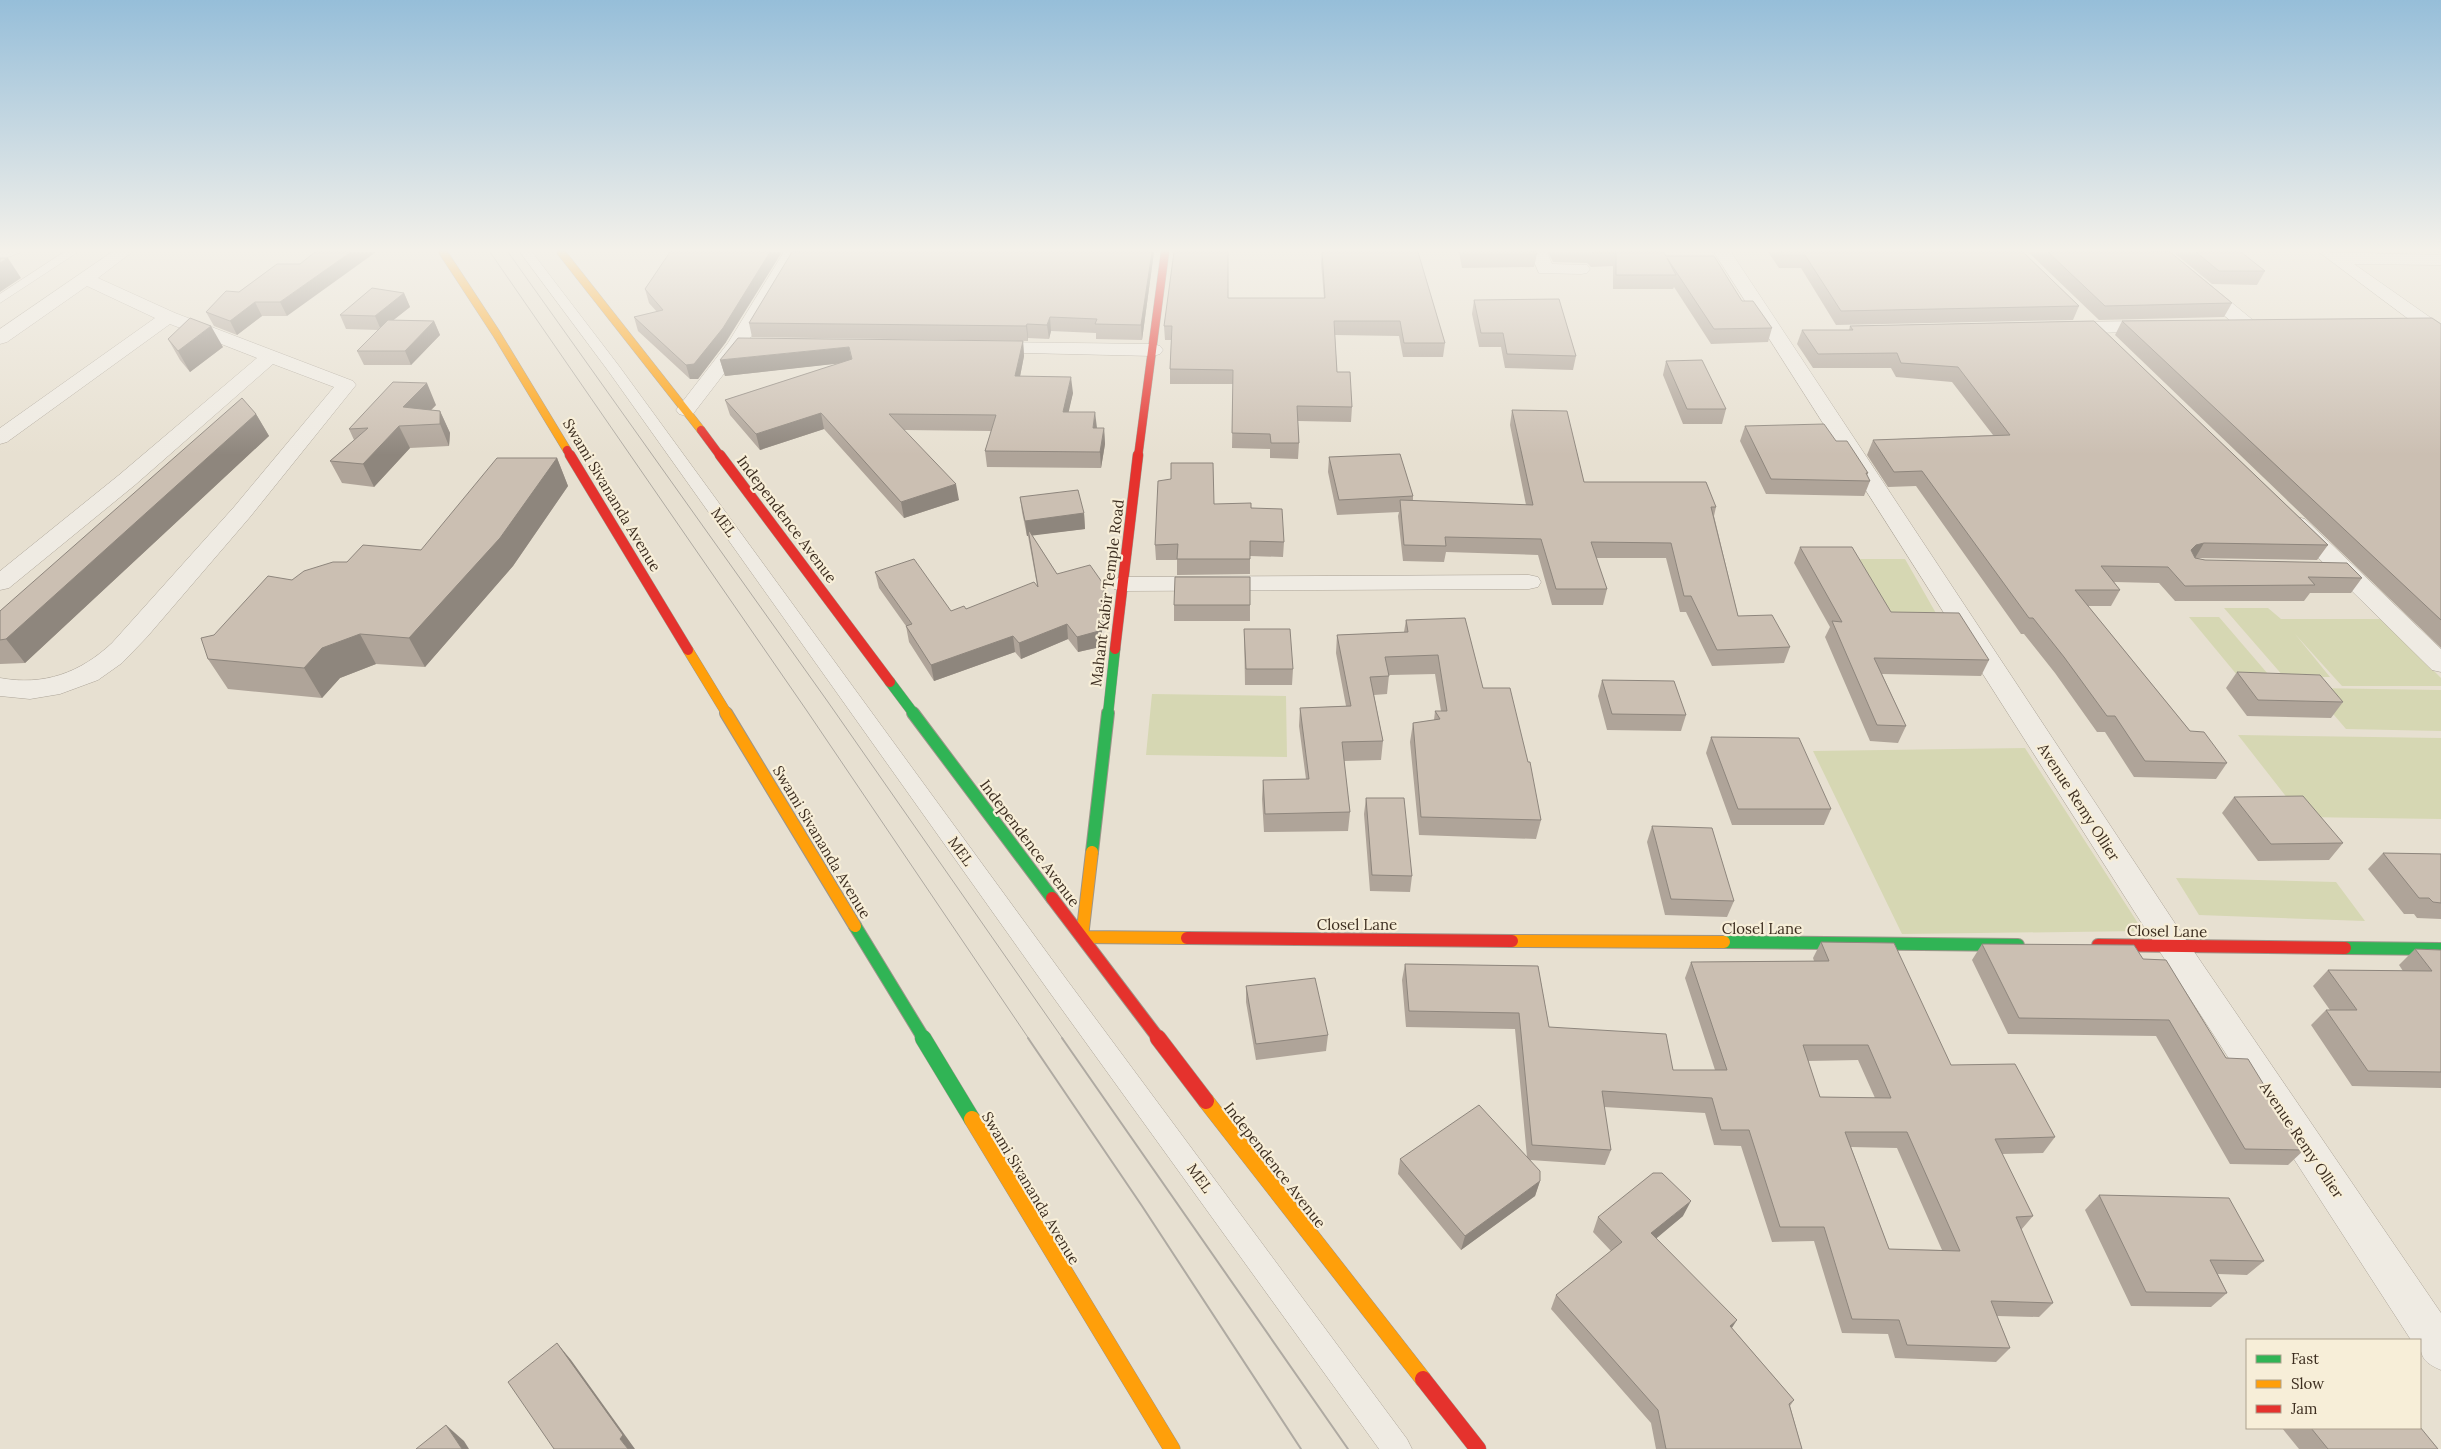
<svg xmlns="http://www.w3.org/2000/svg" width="2441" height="1449" viewBox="0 0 2441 1449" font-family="Lora,serif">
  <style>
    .green { fill: #d6d7b3 }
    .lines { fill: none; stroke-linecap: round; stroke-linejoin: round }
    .lane-casing { stroke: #ada599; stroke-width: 1 }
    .street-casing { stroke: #ada599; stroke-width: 1 }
    .fast-far2-casing { stroke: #9c958a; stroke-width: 11 }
    .fast-far1-casing { stroke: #9c958a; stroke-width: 14 }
    .fast-casing { stroke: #9c958a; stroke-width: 17 }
    .slow-far3-casing { stroke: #9c958a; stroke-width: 9 }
    .slow-far2-casing { stroke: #9c958a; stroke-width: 11 }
    .slow-far1-casing { stroke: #9c958a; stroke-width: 14 }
    .slow-casing { stroke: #9c958a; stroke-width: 17 }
    .jam-far3-casing { stroke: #9c958a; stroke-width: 9 }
    .jam-far2-casing { stroke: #9c958a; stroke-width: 11 }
    .jam-far1-casing { stroke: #9c958a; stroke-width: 14 }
    .jam-casing { stroke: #9c958a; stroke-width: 17 }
    .lane { fill: #efebe3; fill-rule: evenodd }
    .street { fill: #efebe3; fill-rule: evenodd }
    .fast-far2 { stroke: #30b455; stroke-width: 10 }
    .fast-far1 { stroke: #30b455; stroke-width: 12 }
    .fast { stroke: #30b455; stroke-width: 16 }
    .slow-far3 { stroke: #ff9f0a; stroke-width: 8 }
    .slow-far2 { stroke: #ff9f0a; stroke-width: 10 }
    .slow-far1 { stroke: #ff9f0a; stroke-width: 12 }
    .slow { stroke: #ff9f0a; stroke-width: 16 }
    .jam-far3 { stroke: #e5322d; stroke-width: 8 }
    .jam-far2 { stroke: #e5322d; stroke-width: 10 }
    .jam-far1 { stroke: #e5322d; stroke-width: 12 }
    .jam { stroke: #e5322d; stroke-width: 16 }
    .tram-far1 { stroke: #afaaa2; stroke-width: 1 }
    .tram { stroke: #afaaa2; stroke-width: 2 }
    .wall { fill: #afa499; fill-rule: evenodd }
    .shaded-wall { fill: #8e867d }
    .building { fill: #cbbfb2; stroke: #8e867d; fill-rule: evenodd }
    .labels { text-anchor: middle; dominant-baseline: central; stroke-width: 4.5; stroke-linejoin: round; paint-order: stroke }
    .street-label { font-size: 15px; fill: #3d2e20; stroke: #f7eed8 }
  </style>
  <rect width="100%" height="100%" fill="#e7e0d1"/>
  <path class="green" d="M1853,559H1905L1937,615L1883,614Z
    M2224,608H2268L2281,619H2382L2441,678V686H2342L2295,634L2330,677H2284Z
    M2189,617H2219L2274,681H2242Z
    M2311,688L2441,690V731L2346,729Z
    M1152,694L1286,696L1287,757L1146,755Z
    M2238,735L2441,738V819L2302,817Z
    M2025,748L2143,931L1902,934L1813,751Z
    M2176,878L2336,882L2365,921L2199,915Z"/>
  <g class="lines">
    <defs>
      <path id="lane" d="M0,252H22L0,260Z
        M64,252H78L0,303V294Z
        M520,252H532L619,366L1064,976L1407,1439L1412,1449H1379L1048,990L609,372Z"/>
      <path id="street" d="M112,252H132L98,278L175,313L353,381L356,385L250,517L147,637L122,663L98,680L60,694L30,699L0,696V678C44,686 80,673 112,643L234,507L334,387L273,364L135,485L9,588L0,590V571L119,475L257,358L170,324L7,442L0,444V428L155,318L87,286L7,342L0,344V329Z
        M784,252H801L746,345L693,414L686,416L679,414L676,410L728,343Z
        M1530,252H1547L1552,264L1587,265L1590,269L1587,273L1581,274L1539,273Z
        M1714,252H1731L2184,937L2441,1313V1370C2425,1363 2420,1358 2420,1340H2411L2162,955Z
        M2151,252H2170L2254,321L2256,325L2254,329H2240Z
        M2319,252L2441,255V265L2354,264L2441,325V340L2434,338Z
        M2155,321L2162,323L2164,327L2162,331L2063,334L2056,332L2054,328L2056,324L2063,322Z
        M987,342L1153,344L1160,346L1163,350L1160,354L1153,356L980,352L977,348L980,344Z
        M2297,517L2305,519L2441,649V672L2432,670L2289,529L2285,524L2289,519Z
        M1529,575L1538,577L1541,582L1538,587L1529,589L1123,591L1114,589L1111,584L1114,579L1123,577Z"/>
      <path id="fast-far2" d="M890,682L914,714
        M1108,714L1115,649"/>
      <path id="fast-far1" d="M913,713L1052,898
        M1092,852L1108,713
        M855,926L924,1039
        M1724,942L2018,945
        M2345,948L2441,949"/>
      <path id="fast" d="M923,1038L972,1119"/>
      <path id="slow-far3" d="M443,252L496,333L567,450
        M561,252L701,430"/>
      <path id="slow-far2" d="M688,650L727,714"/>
      <path id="slow-far1" d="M726,713L855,926
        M1092,852L1082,937L1187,938
        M1512,941L1724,942"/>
      <path id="slow" d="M1206,1101L1423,1379
        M972,1119L1172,1449"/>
      <path id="jam-far3" d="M701,430L721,457
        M567,450L571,457
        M1138,457L1165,252"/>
      <path id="jam-far2" d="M570,455L688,650
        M720,455L890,682
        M1115,649L1138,455"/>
      <path id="jam-far1" d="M1052,898L1159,1039
        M1187,938L1512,941
        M2098,945L2345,948"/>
      <path id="jam" d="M1158,1038L1206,1101
        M1423,1379L1478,1449"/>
    </defs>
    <use href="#lane" class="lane-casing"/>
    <use href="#street" class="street-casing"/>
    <use href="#fast-far2" class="fast-far2-casing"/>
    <use href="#fast-far1" class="fast-far1-casing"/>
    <use href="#fast" class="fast-casing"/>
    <use href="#slow-far3" class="slow-far3-casing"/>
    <use href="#slow-far2" class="slow-far2-casing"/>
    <use href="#slow-far1" class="slow-far1-casing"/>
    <use href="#slow" class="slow-casing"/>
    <use href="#jam-far3" class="jam-far3-casing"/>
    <use href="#jam-far2" class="jam-far2-casing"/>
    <use href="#jam-far1" class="jam-far1-casing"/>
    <use href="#jam" class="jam-casing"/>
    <use href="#lane" class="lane"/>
    <use href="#street" class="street"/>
    <use href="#fast-far2" class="fast-far2"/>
    <use href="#fast-far1" class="fast-far1"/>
    <use href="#fast" class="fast"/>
    <use href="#slow-far3" class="slow-far3"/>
    <use href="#slow-far2" class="slow-far2"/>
    <use href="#slow-far1" class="slow-far1"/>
    <use href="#slow" class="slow"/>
    <use href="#jam-far3" class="jam-far3"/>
    <use href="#jam-far2" class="jam-far2"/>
    <use href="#jam-far1" class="jam-far1"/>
    <use href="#jam" class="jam"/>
    <path class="tram-far1" d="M490,252L807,711L1029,1039
      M508,252L828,702L1063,1039"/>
    <path class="tram" d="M1028,1038L1142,1206L1301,1449
      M1062,1038L1348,1449"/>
  </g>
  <path class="wall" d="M792,252H1154L1142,340L1096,339V333L1051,331L1049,339L1028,338V341L752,337L749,323Z
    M1322,252H1418L1445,343L1443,357H1403L1399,336L1335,335L1337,372L1352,407L1351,422L1298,421L1299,443L1298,459L1270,458V449L1232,448L1233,384H1170V369L1171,340H1165L1164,326L1228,298H1324L1321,263Z
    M1459,252H1536L1537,254L1534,267L1462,268Z
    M1548,252H1663L1666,256L1742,301L1772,328L1768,342L1711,344L1674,287L1673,289H1613V266L1591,267L1587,263L1553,262Z
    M1768,252H2023L2079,306L2073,320L1836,325L1801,268H1779Z
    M2028,252H2170L2232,303L2224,317L2099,320Z
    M2173,252H2241L2265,271L2257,285L2212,284Z
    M277,264L287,316H262L237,335L214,326L206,312L239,292Z
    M645,289L726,342L698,379H690L638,331L634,317L657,312L649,303Z
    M404,293L410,307L393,320L434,321L440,335L411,365H364L357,351L379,330L346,329L340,315Z
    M1474,300L1576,356L1573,370L1505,368L1501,347H1479L1472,314Z
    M2094,321L2328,545L2317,560L2197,558L2205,560L2362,578L2351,593H2310L2304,601H2175L2159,583L2114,582L2120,590L2111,606H2088L2190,731L2227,763L2216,779L2134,777L2105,732H2097L2055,673L2024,634H2021L1916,486L1888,487L1867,455L1873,440L1993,435L1952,382L1896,377L1891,368H1813L1797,344L1802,330H1849L1850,326Z
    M2122,321L2441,324V648L2115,335Z
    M168,339L223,347L190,372L180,360Z
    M1023,341L1024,356L1020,376L1073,393L1068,412L1096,428H1104L1105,444L1101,468L987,467L985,451L991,431L904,430L959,500L904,518L824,429L760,450L730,415L725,400L841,363L725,376L720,360Z
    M1666,361L1726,409L1722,424H1683L1663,375Z
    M436,405L431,410L440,411L450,433L449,446L410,448L374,487L342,483L330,461L354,440L349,429Z
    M1512,410L1584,482L1716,507L1714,516L1738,616L1790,647L1784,663L1712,666L1686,612H1680L1666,558H1596L1607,589L1603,605H1552L1538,555L1446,552L1444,562L1403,561L1398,516L1399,512L1337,515L1328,472L1329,457L1413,496V501L1526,505L1510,425Z
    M256,414L269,436L25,663L0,664V611Z
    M1745,426L1836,441L1868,473L1867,475L1870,481L1864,496L1766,494L1740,441Z
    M557,458L568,486L513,566L425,667L376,664L340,678L322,698L228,689L208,659L214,635L292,580L421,550Z
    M1171,463L1214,504L1251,508L1284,542L1283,557L1250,556V574L1177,575V560H1156L1155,545L1171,479Z
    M1020,497L1084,513L1085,529L1032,535L1057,574L1106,600L1100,647L1078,652L1068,639L1021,659L1015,652L934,681L909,642L906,626L879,588L875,572L951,611L966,609L1037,585L1028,536H1027L1022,512Z
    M1800,547L1891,612L1989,660L1981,676L1882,674L1906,726L1898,743L1870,741L1825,637L1830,627L1794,563Z
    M1174,605H1250V621H1174Z
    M1406,620L1483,688L1541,820L1536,839L1419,835L1410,742L1413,723L1434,720L1435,711H1441L1435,674L1389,675L1387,694L1374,695L1383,741L1381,760L1344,761L1350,812L1348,831L1264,832L1262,799L1263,780L1306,779L1299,726L1300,708L1346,706L1336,653L1337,635L1404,632Z
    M1244,629L1293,669L1292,685H1245Z
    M2237,672L2343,702L2331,718L2247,716L2226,688Z
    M1602,680L1686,715L1681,731L1607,730L1598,696Z
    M1711,737L1831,809L1824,825H1732L1706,753Z
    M2234,797L2343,843L2329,860L2258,861L2222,813Z
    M1366,798L1412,876L1410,892L1370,891L1364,814Z
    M1652,826L1734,901L1727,917L1665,915L1647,842Z
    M2383,853L2441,854V919L2417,918L2414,914H2404L2368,869Z
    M1821,942L1951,1065L2055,1137L2043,1153L2002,1154L2033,1216L2021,1230L2053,1303L2039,1317L1997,1316L2010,1348L1996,1362L1895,1358L1888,1334L1842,1333L1814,1241L1772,1242L1741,1146L1714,1145L1705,1113L1604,1107L1611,1150L1605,1165L1530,1160L1540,1181L1535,1196L1461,1250L1398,1174L1400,1159L1527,1157L1515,1029L1406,1027L1402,980L1405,964L1538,966L1549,1027L1673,1070H1715L1685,978L1691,962L1814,961L1813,958ZM1858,1060L1875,1098L1820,1097L1808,1061ZM1851,1147L1897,1148L1942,1250L1889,1249Z
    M1982,944L2143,959L2304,1150L2288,1165L2230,1164L2156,1036L2008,1034L1972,960Z
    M2415,949L2441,950V1088L2352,1086L2311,1025L2326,1010H2330L2313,986L2328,970L2403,971L2399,965Z
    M1246,986L1328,1035L1326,1051L1256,1060L1246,1002Z
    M2099,1195L2264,1261L2247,1275L2218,1274L2227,1293L2211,1307L2131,1306L2085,1210Z
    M1683,1216L1656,1238L1732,1328L1794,1400L1790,1406L1802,1449H1656L1651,1423L1551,1309L1556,1295L1611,1251L1593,1232L1598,1217Z
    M2282,1428H2420L2438,1449H2299Z"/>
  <path class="shaded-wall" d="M351,252H376L287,316L280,302Z
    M770,252H782L726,342L698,379H690L686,365Z
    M1152,252H1154L1142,340L1141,325Z
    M8,258L21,278L0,292V263Z
    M404,293L410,307L381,330L375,316Z
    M255,302L262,316L237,335L230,321Z
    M1050,317L1051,331L1049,339L1047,325Z
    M434,321L440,335L411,365L405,351Z
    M1027,324L1028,338V341L1026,326Z
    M211,326L223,347L190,372L178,351Z
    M1023,341L1024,356L1017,392L1015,376Z
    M849,347L852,362L725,376L720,360Z
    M1071,377L1073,393L1065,428L1063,412Z
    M427,383L436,405L416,425L403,407Z
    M440,411L450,433L449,446L440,424Z
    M1095,412L1097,428H1093Z
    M821,413L824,429L760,450L756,434Z
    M256,414L269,436L25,663L6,639Z
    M399,426L410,448L374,487L363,464Z
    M1104,428L1105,444L1101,468L1100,452Z
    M557,458L568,486L513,566L425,667L409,638Z
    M956,484L959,500L904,518L901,502Z
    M1084,513L1085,529L1029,536L1028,529V536H1027L1025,521Z
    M2204,543L2195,558L2191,550L2196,545Z
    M1104,585L1106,600L1100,647L1078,652L1077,637Z
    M1067,624L1068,639L1021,659L1019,643Z
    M360,634L376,664L340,678L322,698L304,668L322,648Z
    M1013,636L1015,652L934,681L931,665Z
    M1540,1181L1535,1196L1461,1250L1465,1236Z
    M1691,1201L1683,1216L1645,1248L1651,1233Z
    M1737,1320L1728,1334L1730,1326Z
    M557,1343L571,1360L635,1449H628L620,1439Z
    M446,1425L464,1441L469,1449H462Z"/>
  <path class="building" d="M315,252H351L280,302H255L230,321L206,312L226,291L239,292L277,264H300Z
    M670,252H770L723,328L694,364L686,365L634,317L663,310L645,289Z
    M792,252H1152L1141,325L1095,324L1097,319L1050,317L1047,325L1027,324L1026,326L749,323Z
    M1174,252H1228V298H1325L1322,252H1418L1445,343H1404L1400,321H1334L1337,372H1350L1352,407L1297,406L1299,443H1271L1270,434L1232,433L1233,370L1170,369L1172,326H1164Z
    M1463,252H1536L1537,254H1464Z
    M1592,252H1663L1666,256H1714L1742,301H1753L1772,328L1714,329L1667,258L1676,275H1616V253H1593Z
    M1781,252H2023L2079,306L1841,311L1805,255H1783Z
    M2048,252H2170L2232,303L2105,306Z
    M2196,252H2241L2265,271H2219Z
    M0,258H8L0,263Z
    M372,288L404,293L375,316L340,315Z
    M1559,299L1576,356L1507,354L1503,333H1481L1474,300Z
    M190,318L211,326L178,351L168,339Z
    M2432,318L2441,324V620L2122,321Z
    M388,320L434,321L405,351H357Z
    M2094,321L2328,545L2204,543L2196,545L2191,550L2195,558L2205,560L2347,563L2362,578L2308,577L2315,585L2185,586L2168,567L2101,566L2120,590H2075L2190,731L2204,732L2227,763L2145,761L2115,716H2107L2064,657L2033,618H2029L1922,471L1894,472L1873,440L2010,435L1958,367L1901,363L1897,353L1818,354L1802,330H1853L1850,326Z
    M738,338L1023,341L1015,376L1071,377L1063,412H1095L1093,428H1104L1100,452L985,451L996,415L889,414L956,484L901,502L821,413L756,434L725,400L852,359L849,347L720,360Z
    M1702,360L1726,409H1687L1666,361Z
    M393,382L427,383L403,407L440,411V424L399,426L363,464L330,461L368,428L349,429Z
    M242,398L256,414L6,639L0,640V611Z
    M1512,410L1567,411L1584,482H1706L1716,507H1711L1738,616L1772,615L1790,647L1717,650L1691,596H1684L1671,543L1591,542L1607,589H1556L1541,539L1445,537L1446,546L1404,545L1400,500L1533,505Z
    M1824,424L1836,441H1847L1868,473H1866L1870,481L1771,479L1745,426Z
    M1400,454L1413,496L1339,500L1329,457Z
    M497,458H557L500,538L409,638L360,634L322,648L304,668L208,659L201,638L214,635L268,576L292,580L304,571L333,562H347L363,545L421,550Z
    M1171,463H1213L1214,504L1251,503V508L1282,509L1284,542L1250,541V559H1177L1178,544L1155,545L1158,481L1171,479Z
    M1078,490L1084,513L1025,521L1020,497Z
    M1028,529L1057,574L1090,565L1104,585L1099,631L1077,637L1067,624L1019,643L1013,636L931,665L906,626L912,624L875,572L914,559L951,611L964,606L966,609L1034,582L1038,587Z
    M1800,547H1852L1891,612L1959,613L1989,660L1874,658L1906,726L1877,725L1832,621L1842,622Z
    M1175,577H1250V605H1174Z
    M1465,618L1483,688H1510L1528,762H1530L1541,820L1421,817L1413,723L1440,719L1435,711H1447L1438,655L1385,657L1389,676L1370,677L1383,741L1342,742L1350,812L1265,814L1263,780L1309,779L1300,708L1351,706L1337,635L1408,632L1406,620Z
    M1244,629H1290L1293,669H1246Z
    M2237,672L2320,675L2343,702L2258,700Z
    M1602,680L1674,681L1686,715L1612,714Z
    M1711,737L1799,738L1831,809H1738Z
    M2303,796L2343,843L2271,844L2234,797Z
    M1366,798H1404L1412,876L1372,875Z
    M1652,826L1712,828L1734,901L1671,899Z
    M2383,853L2441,854V903L2433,902L2429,898H2419Z
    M1821,942L1894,943L1951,1065L2015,1064L2055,1137L1995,1139L2033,1216L2016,1217L2053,1303L1991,1301L2010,1348L1907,1345L1899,1320L1852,1319L1824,1227H1780L1749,1130H1721L1712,1098L1602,1091L1611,1150L1532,1145L1519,1013L1409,1011L1405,964L1538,966L1549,1027L1666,1034L1673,1070H1727L1691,962L1829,961ZM1803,1045H1868L1891,1098L1820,1097ZM1845,1132H1907L1960,1251L1889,1249Z
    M1982,944L2134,945L2143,959L2166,960L2226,1058L2248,1059L2304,1150L2245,1149L2169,1020L2019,1018Z
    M2415,949L2441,950V1072L2368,1071L2326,1010H2357L2328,970L2432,971Z
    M1315,978L1328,1035L1256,1044L1246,986Z
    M1479,1105L1540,1171V1181L1465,1236L1400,1159Z
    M1653,1173H1662L1691,1201L1651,1233L1737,1320L1730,1326L1794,1400L1789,1404L1802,1449H1666L1658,1410L1556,1295L1622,1242L1598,1217Z
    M2099,1195L2229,1198L2264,1261L2210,1260L2227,1293L2146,1292Z
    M557,1343L623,1435L620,1439L628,1449H554L508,1382Z
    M446,1425L462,1449H416Z
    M2420,1427L2438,1449H2328L2311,1428Z"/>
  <linearGradient id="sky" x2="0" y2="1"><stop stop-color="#96bed9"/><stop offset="0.55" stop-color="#f4f1ea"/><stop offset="1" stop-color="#f4f1ea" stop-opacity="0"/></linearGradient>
  <rect width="2441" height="455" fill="url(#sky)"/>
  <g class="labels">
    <g class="street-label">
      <text transform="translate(612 495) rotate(59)">Swami Sivananda Avenue</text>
      <text transform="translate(787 519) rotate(53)">Independence Avenue</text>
      <text transform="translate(724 522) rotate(54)">MEL</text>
      <text transform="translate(1107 593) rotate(-83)">Mahant Kabir Temple Road</text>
      <text transform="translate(2079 802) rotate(57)">Avenue Remy Ollier</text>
      <text transform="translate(822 842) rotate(59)">Swami Sivananda Avenue</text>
      <text transform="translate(1030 843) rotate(53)">Independence Avenue</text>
      <text transform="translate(961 851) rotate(54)">MEL</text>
      <text x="1357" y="924">Closel Lane</text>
      <text x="1762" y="928">Closel Lane</text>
      <text transform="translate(2167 931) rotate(1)">Closel Lane</text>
      <text transform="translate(2302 1140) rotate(56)">Avenue Remy Ollier</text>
      <text transform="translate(1275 1165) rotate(52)">Independence Avenue</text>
      <text transform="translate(1200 1178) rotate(54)">MEL</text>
      <text transform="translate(1031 1188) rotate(59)">Swami Sivananda Avenue</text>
    </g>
  </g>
  <rect x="2246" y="1339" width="175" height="90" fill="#f7eed8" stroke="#ada18e"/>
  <rect x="2256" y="1355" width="25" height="8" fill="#30b455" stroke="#ada18e"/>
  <text x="2291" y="1364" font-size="15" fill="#3d2e20">Fast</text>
  <rect x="2256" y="1380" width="25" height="8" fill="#ff9f0a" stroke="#ada18e"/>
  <text x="2291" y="1389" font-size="15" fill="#3d2e20">Slow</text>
  <rect x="2256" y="1405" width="25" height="8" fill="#e5322d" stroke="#ada18e"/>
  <text x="2291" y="1414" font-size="15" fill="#3d2e20">Jam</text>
</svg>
